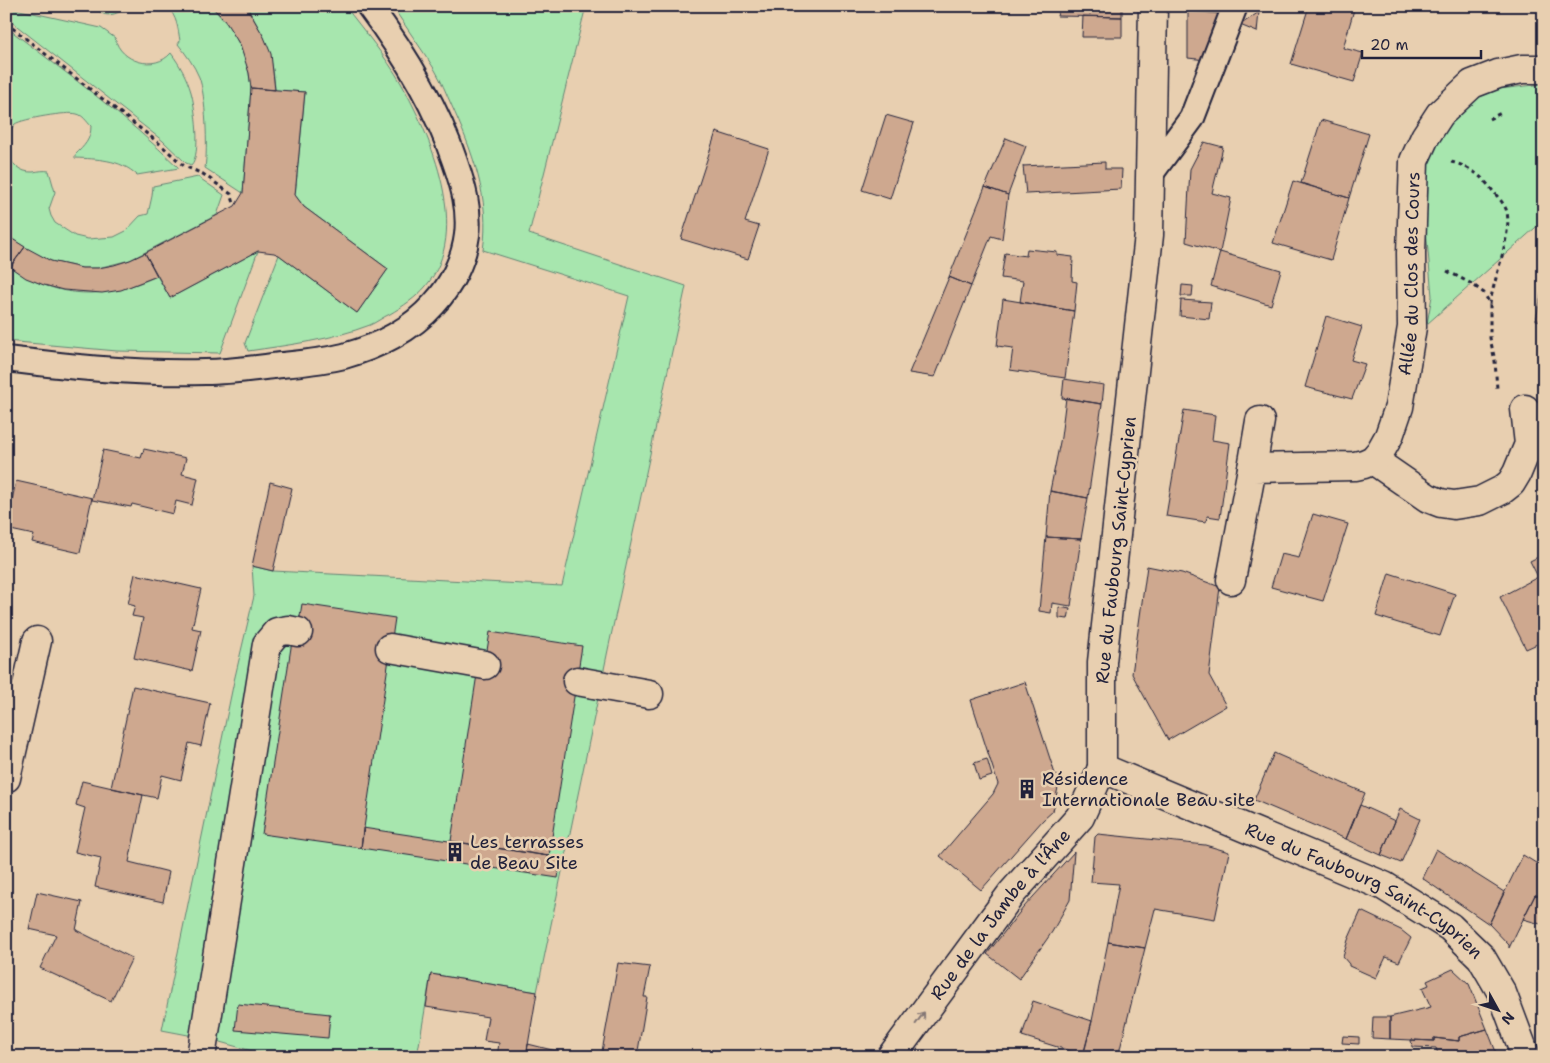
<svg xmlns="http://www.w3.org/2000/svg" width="1550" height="1063" viewBox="0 0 1550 1063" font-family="'Shantell Sans',sans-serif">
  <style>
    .green { fill: #a7e6ae; stroke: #648474 }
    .building { fill: #cea88f; stroke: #22223b }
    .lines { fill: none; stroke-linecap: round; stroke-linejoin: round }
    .lane-casing { stroke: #22223b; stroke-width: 28 }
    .street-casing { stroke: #22223b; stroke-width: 31 }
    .secondary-casing { stroke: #22223b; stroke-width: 31 }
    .path { stroke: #22223b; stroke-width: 3; stroke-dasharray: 4 4; stroke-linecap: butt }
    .lane { stroke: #e8cfb0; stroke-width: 24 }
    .street { stroke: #e8cfb0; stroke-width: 28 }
    .secondary { stroke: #e8cfb0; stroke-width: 28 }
    .oneway { stroke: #857876 }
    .labels { text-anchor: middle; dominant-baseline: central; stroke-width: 5; stroke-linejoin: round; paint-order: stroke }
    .street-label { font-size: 18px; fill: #22223b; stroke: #e8cfb0 }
    .poi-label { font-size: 18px; fill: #22223b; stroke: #e8cfb0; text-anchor: start }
  </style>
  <rect width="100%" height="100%" fill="#e8cfb0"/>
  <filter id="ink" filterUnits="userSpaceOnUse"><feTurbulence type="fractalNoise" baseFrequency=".02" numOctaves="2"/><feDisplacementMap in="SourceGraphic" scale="10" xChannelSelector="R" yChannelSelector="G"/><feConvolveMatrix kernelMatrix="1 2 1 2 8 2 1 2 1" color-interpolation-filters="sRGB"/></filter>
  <g filter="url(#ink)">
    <path class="green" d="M131,6C119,12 105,22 96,7Z
      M167,6H211L233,31L245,58L249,73L251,88L243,193L205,168C208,149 206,95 199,77C194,65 186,54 178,44L180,41C178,28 177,17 167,6Z
      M246,6H345C364,31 386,57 401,83C431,137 472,231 426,286C417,297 402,307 390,314C383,317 377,322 370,325C331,340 289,345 248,351L245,343L279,255L357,313L388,269L304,207L295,195L305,92L275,90C273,55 265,36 246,6Z
      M392,6H586L529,234L686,286L608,650L537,992L431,974L417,1057H274L209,1039L162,1030L234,681L254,596L252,566L273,571L562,586L629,296L483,250C491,199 472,150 451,104C446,93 441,80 435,70C421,48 406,27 392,6Z
      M6,7L101,28L115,38C120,62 155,72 171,53C180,65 187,78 191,92C195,106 202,155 191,165L186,163L163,141L8,19Z
      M6,27C65,72 126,116 179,168L137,175C120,159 97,159 75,158V155C84,146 91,140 91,126C87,122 83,115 77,114C68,111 22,119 15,124C10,129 7,139 6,146Z
      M1544,84V220L1427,324L1432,296L1423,195L1426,153L1446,123L1472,100L1499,89Z
      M6,152C11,163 20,173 33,172C39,171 44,170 49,171L55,192L49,209L51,216L55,223L75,236L88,239L114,237L126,231L140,216L148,214L152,196L153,186L198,177L224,195L217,215L130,260L98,268H82L51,261L37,255L6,235Z
      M258,251L220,353L117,351L6,341V273L10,267C60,300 104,300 157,276L170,298Z"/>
    <path class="building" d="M211,6H246L264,37L271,54L275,90L251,88L249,73L240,45L224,19Z
      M1060,6H1122V17L1057,16Z
      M1309,6H1355L1343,48L1363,53L1354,82L1291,64Z
      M1188,11L1224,14L1206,60L1188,58Z
      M1259,12L1257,32L1240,25Z
      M1083,16L1122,17V37H1082Z
      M251,88L305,92L295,195L304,207L388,269L357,313L279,255L274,253L258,251L170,298L145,253L235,206L243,193Z
      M886,115L914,123L890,199L862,190Z
      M1321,120L1369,134L1349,198L1301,183Z
      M716,132L769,149L745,222L759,226L748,259L681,239Z
      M1006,138L1026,146L1008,195L985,187Z
      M1204,142L1223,147L1212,193L1231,198L1220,252L1186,242L1190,169Z
      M1105,162V169H1122L1121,189L1026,194L1023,166Z
      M1293,181L1349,198L1331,260L1273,243Z
      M985,187L1008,195L1002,239L991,236L971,286L949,277Z
      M6,235L25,247L6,273Z
      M25,247L51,261L82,268H98L114,265L130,260L145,253L157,276L121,290L102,293L63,290L44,285L26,278L10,267Z
      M1027,249L1057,252V255L1073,257L1072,281L1077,282L1074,311L1020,302L1023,281L1001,278L1005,253L1026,256Z
      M1220,252L1281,270L1271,305L1211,286Z
      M949,277L971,286L935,377L909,373Z
      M1544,280V321L1536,320Z
      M1182,285L1193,286L1192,296H1181Z
      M1003,299L1074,311L1065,378L1010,370L1013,348L997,346Z
      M1181,300L1211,302L1209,319L1180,316Z
      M1326,316L1362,327L1351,360L1365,364L1352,399L1305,387Z
      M1064,379L1104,385L1102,404L1062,398Z
      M1066,398L1102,404L1088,498L1050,491L1061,437Z
      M1184,410L1215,415L1212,440L1230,443L1220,518L1207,516L1206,522L1166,516Z
      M144,449L186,458L182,474L198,478L192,505L176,501L173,514L132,504L131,507L92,500L103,450L141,458Z
      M16,481L92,498L80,553L32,542L34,535L6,529Z
      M270,482L292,488L273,571L252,566Z
      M1050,491L1088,498L1081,539L1046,537Z
      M1313,514L1348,524L1323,601L1271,587L1281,554L1299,558Z
      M1046,537L1081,539L1071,606L1052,603L1051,613L1039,611Z
      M1544,554V641L1526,649L1500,597L1538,577L1530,561Z
      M1147,566L1182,573L1220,587L1209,675L1226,706L1168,740L1132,674Z
      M1389,573L1455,594L1440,636L1376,616Z
      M135,574L201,589L192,628L201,630L192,671L134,658L143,618L132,616L135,606L128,604Z
      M302,604L395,618L361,848L262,834L292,641H296Z
      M1059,607L1070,609L1068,619L1059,618Z
      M490,632L582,646L549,856L451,841L478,668L484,669Z
      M1025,682L1055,774L1060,778L1053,811L1043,820L981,890L940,856L993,794L998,784L971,700Z
      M133,686L210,703L201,746L189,743L181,780L162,775L157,798L111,788Z
      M1274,753L1365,793L1346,839L1254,800Z
      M987,759L992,776L979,780L974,763Z
      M82,781L143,795L129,862L169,872L163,902L95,887L101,858L75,852L85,808L76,805Z
      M1360,805L1395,821L1381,855L1346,839Z
      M1400,809L1420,819L1401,863L1381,855Z
      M363,828L561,858L558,878L361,848Z
      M1098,834L1205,845L1229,852L1215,919L1155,909L1145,948L1108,942L1119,884L1091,882L1095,837Z
      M1436,849L1504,892L1489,924L1422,878Z
      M1074,852L1070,900L1052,932L1019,979L987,954L1023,908Z
      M1523,855L1544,868V896L1535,895L1509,948V945L1489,924Z
      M37,892L82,902L76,930L132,958L111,1001L40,968L56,935L29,929Z
      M1535,895L1544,896V925L1523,919Z
      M1361,911L1401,930L1411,938L1399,962L1386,957L1376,978L1349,966V964L1343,957L1348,940Z
      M1108,942L1145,948L1118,1057H1083L1092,1021Z
      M618,963L650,967L644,997H647L637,1057H601Z
      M1453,969L1469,984L1487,1029L1459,1037V1041L1434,1038V1041L1390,1039V1017L1431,1007L1422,988L1429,985L1427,981Z
      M431,974L537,992L526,1057H497L499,1043L484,1041L488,1017L426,1007Z
      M1033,1001L1092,1021L1083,1055L1022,1036Z
      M238,1004L330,1014L328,1038L235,1030Z
      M1373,1017H1390V1039L1372,1038Z
      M1487,1029L1498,1057H1439L1436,1048L1412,1047L1411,1040L1434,1041V1038L1459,1041V1037Z
      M1343,1036L1359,1037V1044L1342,1043Z
      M528,1044L560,1052L559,1057H526Z"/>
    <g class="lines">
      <defs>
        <path id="lane" d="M1150,175L1192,118L1235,6
          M6,359C72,367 139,374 205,372C230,372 256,368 282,365C302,363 324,361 344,356C377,347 411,330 434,304C451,286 464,260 467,235C470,209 463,185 455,162C436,105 405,54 369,6"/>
        <g id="street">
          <path d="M1373,460L1428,498L1441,503L1454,505L1480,501L1502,490L1511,483L1517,473L1529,444L1525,409"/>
          <path d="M1252,468L1260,421"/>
          <path id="s1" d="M1231,580L1252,468L1355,466L1364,464L1373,460L1380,452L1389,436L1399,407L1412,327L1411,253L1414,161L1425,137L1440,114L1472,84L1498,74L1522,69H1544"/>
          <path d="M390,648L485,665"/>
          <path d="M577,681L649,694"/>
          <path d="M6,778L37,641"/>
          <path d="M201,1057L267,644L277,632L288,630L298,632"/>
          <path id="s2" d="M891,1057L1012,893L1080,817L1102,768"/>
        </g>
        <g id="secondary">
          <path id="s3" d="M1153,6L1149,235L1102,662V768L1384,886L1450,927L1481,957L1502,993L1526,1057"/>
        </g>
      </defs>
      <use href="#lane" class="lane-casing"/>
      <use href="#street" class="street-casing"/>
      <use href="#secondary" class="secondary-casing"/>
      <path class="path" d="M6,23L160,144L184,166L203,174L231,194L235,206
        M1489,119L1501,113
        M1451,162C1467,165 1482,176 1492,190C1496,195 1503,202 1506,209C1514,230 1493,280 1490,304
        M1447,271L1472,284L1484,293L1490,304V338L1495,361L1497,389"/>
      <use href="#lane" class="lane"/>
      <use href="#street" class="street"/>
      <use href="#secondary" class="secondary"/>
    </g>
    <defs><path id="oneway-shaft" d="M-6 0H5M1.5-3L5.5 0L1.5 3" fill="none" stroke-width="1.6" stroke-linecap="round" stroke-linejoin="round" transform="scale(1.25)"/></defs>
    <use class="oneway" href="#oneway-shaft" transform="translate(920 1018) rotate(-54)"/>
  </g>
  <defs>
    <symbol id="building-bare" viewBox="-9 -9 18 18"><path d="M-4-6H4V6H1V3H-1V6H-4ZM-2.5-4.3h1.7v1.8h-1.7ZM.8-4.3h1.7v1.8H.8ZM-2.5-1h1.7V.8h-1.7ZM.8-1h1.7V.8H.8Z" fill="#22223b" stroke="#e8cfb0" stroke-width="2.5" paint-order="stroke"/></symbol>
  </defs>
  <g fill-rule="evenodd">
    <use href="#building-bare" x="1013" y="775" width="28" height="28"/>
    <use href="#building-bare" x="441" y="838" width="28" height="28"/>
  </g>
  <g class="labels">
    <g class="street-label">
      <text stroke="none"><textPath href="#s1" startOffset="430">Allée du Clos des Cours</textPath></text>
      <text transform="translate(1116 550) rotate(-84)">Rue du Faubourg Saint-Cyprien</text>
      <text stroke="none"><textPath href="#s3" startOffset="1055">Rue du Faubourg Saint-Cyprien</textPath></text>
      <text stroke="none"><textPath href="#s2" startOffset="180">Rue de la Jambe à l'Âne</textPath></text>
    </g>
    <g class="poi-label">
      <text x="1042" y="779">Résidence<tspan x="1042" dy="21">Internationale Beau site</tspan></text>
      <text x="470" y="842">Les terrasses<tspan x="470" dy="21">de Beau Site</tspan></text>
    </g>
  </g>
  <rect width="1550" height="1063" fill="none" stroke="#e8cfb0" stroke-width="25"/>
  <rect x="12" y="12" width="1525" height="1038" fill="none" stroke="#22223b" stroke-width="2" filter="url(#ink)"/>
  <g transform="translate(1498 1010) rotate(130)" stroke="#e8cfb0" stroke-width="4" paint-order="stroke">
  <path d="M0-4L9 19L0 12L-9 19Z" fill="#22223b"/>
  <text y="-8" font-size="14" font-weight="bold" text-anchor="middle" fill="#22223b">N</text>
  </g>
  <path d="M1362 50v8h119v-8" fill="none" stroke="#22223b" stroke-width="2.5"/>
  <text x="1370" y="50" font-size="15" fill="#22223b" stroke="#e8cfb0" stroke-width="4" paint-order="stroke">20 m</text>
</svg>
